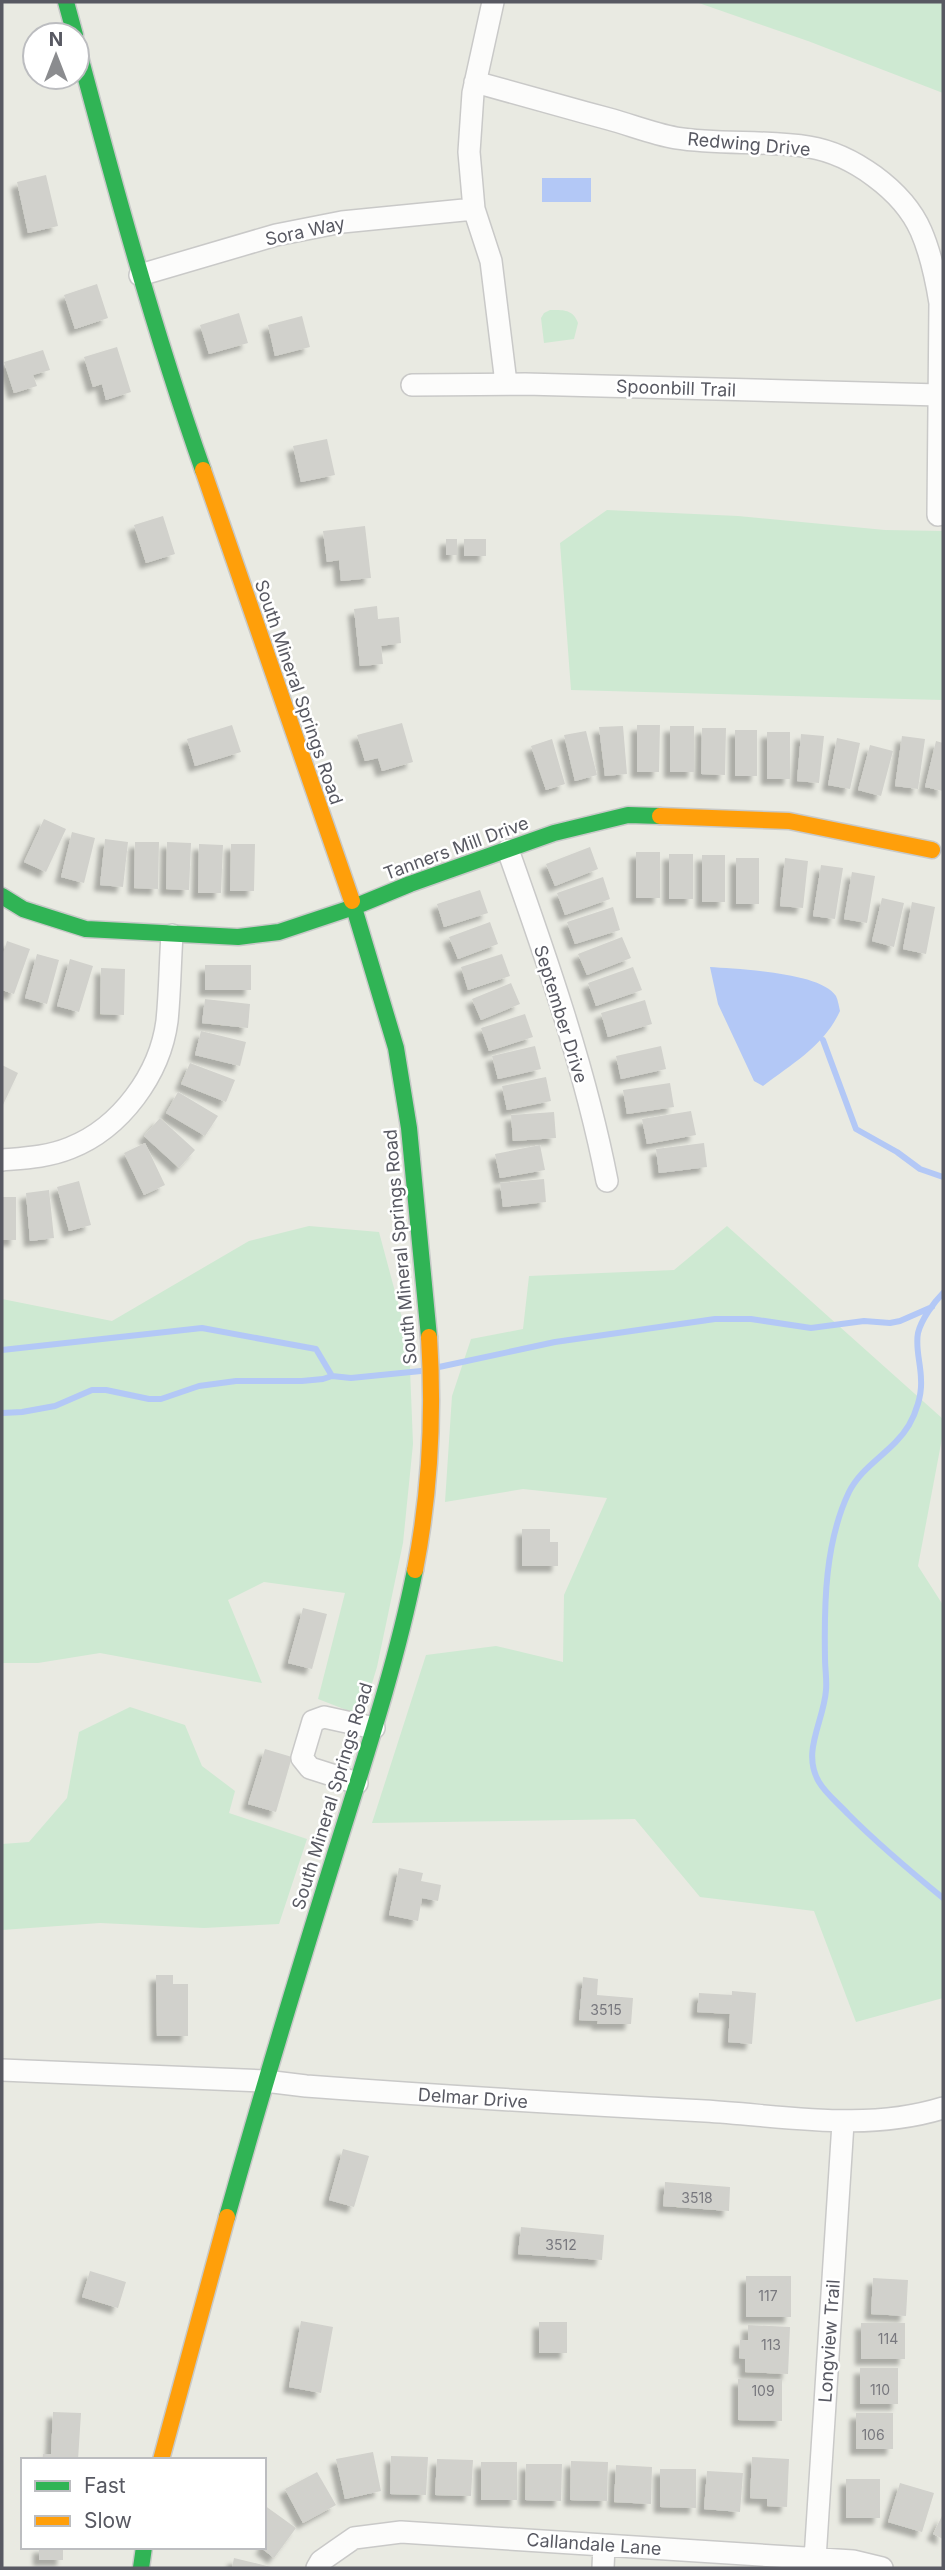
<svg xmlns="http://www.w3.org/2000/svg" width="945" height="2570" viewBox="0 0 945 2570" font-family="Inter,sans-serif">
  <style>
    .green { fill: #cee9d2 }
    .water { fill: #b3c8f6 }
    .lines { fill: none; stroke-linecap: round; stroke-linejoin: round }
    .stream { stroke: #b3c8f6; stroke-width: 6 }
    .building { fill: #d1d1cc; filter: url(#shadow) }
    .street-casing { stroke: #c9c9c8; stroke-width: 24 }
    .fast-casing { stroke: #c8c9c8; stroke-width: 19 }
    .slow-casing { stroke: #c8c9c8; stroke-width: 19 }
    .street { stroke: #fcfcfb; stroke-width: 21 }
    .fast { stroke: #30b455; stroke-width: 16 }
    .slow { stroke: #ff9f0a; stroke-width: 16 }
    .labels { text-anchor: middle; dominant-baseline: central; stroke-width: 5; stroke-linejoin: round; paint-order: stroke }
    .number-label { font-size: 14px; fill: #78787e }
    .street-label { font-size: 18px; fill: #585962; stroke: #fff }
  </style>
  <defs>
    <filter id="shadow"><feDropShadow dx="-6" dy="6" stdDeviation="2" flood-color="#0004"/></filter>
  </defs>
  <rect width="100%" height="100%" fill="#e9eae2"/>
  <path class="green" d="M696,2H943V93L808,41Z
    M550,310C563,310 573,309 578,323L574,339L544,343L541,318L544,313Z
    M607,510L738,516L885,530L943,531V700L571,690L560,543Z
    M309,1226L379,1232L409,1344L413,1444L403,1543L377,1667L362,1716L318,1699L345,1593L264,1582L228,1600L262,1683L100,1653L38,1663H2V1299L112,1321L249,1241Z
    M727,1226L943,1419V1433L918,1566L943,1605V1998L856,2022L814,1911L700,1897L635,1819L372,1823L426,1655L496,1646L563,1662L564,1595L607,1498L523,1489L445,1502L452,1396L471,1339L523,1329L529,1276L674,1270Z
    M130,1707L185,1725L202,1766L235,1791L229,1813L307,1839L279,1924L204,1928L100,1923L2,1930V1844L29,1842L67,1798L79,1732Z"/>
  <path class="water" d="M542,178H591V202H542Z
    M710,967C737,969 821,972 836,996C838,1000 839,1007 840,1011C824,1046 793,1063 763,1086L754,1081L718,1004Z"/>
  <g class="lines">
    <path class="stream" d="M823,1040L856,1129L897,1152L920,1169L943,1177
      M943,1293C934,1302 921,1320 918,1333C915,1348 921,1364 921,1380C922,1395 916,1413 909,1425C893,1452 863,1464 849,1492C825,1542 824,1604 825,1658C825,1669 827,1680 826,1690C824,1721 801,1752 819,1782C826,1794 839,1804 848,1814C878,1844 910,1871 943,1898
      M2,1350L202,1328L316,1349L332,1376
      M439,1367L555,1342L715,1319H751L811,1328L864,1321L890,1323L900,1321L932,1307
      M2,1413L22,1412L55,1406L92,1390H106L149,1399H161L199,1386L236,1381H302L323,1379L332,1376L351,1378L421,1371"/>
  </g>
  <path class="building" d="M46,175L58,226L28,233L17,182Z
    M97,284L108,318L75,329L64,295Z
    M239,313L248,343L209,354L200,325Z
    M302,316L310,347L275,356L268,325Z
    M117,347L131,392L106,400L102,384L93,387L84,357Z
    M43,350L50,370L33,375L37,386L14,393L4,362Z
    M327,439L335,475L301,482L293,446Z
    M163,516L175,554L146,563L134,525Z
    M365,526L371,578L341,581L339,560L327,562L323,531Z
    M446,539H457V555H446Z
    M464,539H486V556H464Z
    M377,606L378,619L399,617L401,643L381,646L383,664L360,666L354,609Z
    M402,723L413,762L382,771L378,758L365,761L357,735Z
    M232,725L241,752L195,766L187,739Z
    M637,725H660L659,772H637Z
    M623,726L627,774L605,776L599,727Z
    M670,726H694V772H670Z
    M702,728H726L725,775L701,774Z
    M735,730H757V776H735Z
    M586,731L597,775L575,781L564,735Z
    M767,732H790V779H767Z
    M801,734L824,736L819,783L797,781Z
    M902,736L925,739L918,789L895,786Z
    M837,738L860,743L850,789L828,785Z
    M552,739L565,784L546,790L531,746Z
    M936,741L943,743V791L925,787Z
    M870,745L893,751L881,796L858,790Z
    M44,819L66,829L46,872L24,862Z
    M72,832L95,838L84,883L61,877Z
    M105,839L128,842L123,887L100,885Z
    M135,842H159L158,889L134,888Z
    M167,842L191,843L189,890L166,889Z
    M199,844L223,845L221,893H198Z
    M231,844H255L254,891H230Z
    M590,847L598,869L555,886L546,864Z
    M636,852H660V898H636Z
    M669,854H693V899H669Z
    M702,855H725V902H702Z
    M736,858H759V904H736Z
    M785,858L808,861L803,908L780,906Z
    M821,865L843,868L835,919L813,916Z
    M852,872L875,876L867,923L844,919Z
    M603,877L610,899L565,915L557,893Z
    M480,890L488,913L444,927L437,904Z
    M882,898L904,903L894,947L872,941Z
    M912,902L935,907L926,954L903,949Z
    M613,907L620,930L575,944L567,922Z
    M490,922L498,944L458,959L449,937Z
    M622,937L631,958L587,975L578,954Z
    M7,941L30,949L14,994L2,990V957Z
    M37,954L59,960L47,1004L25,998Z
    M502,954L510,976L468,990L461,967Z
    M70,959L93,966L79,1012L57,1006Z
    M205,965H251V990H205Z
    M633,967L642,990L596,1006L588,983Z
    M101,968L125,969L124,1015L100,1014Z
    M511,983L520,1004L481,1020L472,999Z
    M205,999L250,1004L248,1028L202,1023Z
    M645,1000L652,1024L608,1037L601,1013Z
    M525,1014L533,1037L489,1051L481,1028Z
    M201,1031L246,1042L240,1066L195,1055Z
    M535,1046L541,1069L498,1079L492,1056Z
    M661,1046L666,1069L621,1079L616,1056Z
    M190,1063L235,1080L226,1102L181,1084Z
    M2,1065L18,1073L2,1107Z
    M546,1077L551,1101L507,1110L502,1086Z
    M670,1083L674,1107L627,1114L623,1090Z
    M178,1092L218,1116L205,1136L166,1113Z
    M691,1111L696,1135L647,1144L642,1119Z
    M554,1112L556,1138L513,1141L511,1115Z
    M160,1118L195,1150L179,1168L144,1136Z
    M145,1143L165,1185L144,1195L124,1153Z
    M704,1143L707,1167L659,1173L656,1149Z
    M540,1145L545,1170L500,1178L495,1154Z
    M544,1179L546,1202L503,1207L500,1183Z
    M79,1181L91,1225L69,1231L57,1187Z
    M49,1190L54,1238L30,1241L26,1193Z
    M2,1197H16V1240H2Z
    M522,1529H550V1542H558V1566H522Z
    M303,1608L327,1614L312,1669L288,1663Z
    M265,1749L292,1757L276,1812L248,1804Z
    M399,1868L423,1873L421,1881L441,1885L438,1901L422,1898L418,1921L389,1915Z
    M156,1975H173V1984H188V2036H157Z
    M583,1977L598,1979L597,1995L633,1998L631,2024H597L598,2021L579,2020Z
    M732,1991L756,1993L752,2044L728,2042L730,2014L697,2012L699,1993L732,1995Z
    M343,2149L369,2156L354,2207L329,2200Z
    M665,2182L730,2187L729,2211L663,2206Z
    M521,2227L604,2235L602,2260L518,2254Z
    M90,2271L126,2282L118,2308L82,2297Z
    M746,2276H791V2317H746Z
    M873,2278L908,2280L906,2316L871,2314Z
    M301,2321L333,2327L321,2393L289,2387Z
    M539,2322H567V2353H539Z
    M861,2323H905V2359H861Z
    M748,2325L790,2327L788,2374L745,2372V2359L739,2358L740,2340H748Z
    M860,2368H898V2404H860Z
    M738,2379H782V2421L738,2420Z
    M53,2412L81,2413L78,2460H43V2454H51Z
    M856,2413H893V2449H856Z
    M373,2452L381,2491L345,2499L336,2459Z
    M391,2456L428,2457L426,2495L390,2494Z
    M752,2457L789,2459L787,2507L767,2506V2499L750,2498Z
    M437,2459L473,2460L471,2496L435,2495Z
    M571,2461L608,2462L607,2501L570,2500Z
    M481,2462H517V2500H481Z
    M526,2464H562L561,2501L525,2500Z
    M616,2465L652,2467L651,2504L614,2502Z
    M660,2469H696V2508L660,2507Z
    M707,2471L743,2473L740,2512L704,2509Z
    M317,2472L336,2505L303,2523L285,2489Z
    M846,2479H880V2518H846Z
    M900,2483L934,2493L922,2532L888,2522Z
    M264,2505L296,2528L274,2558L260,2547H264Z
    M943,2514V2539L933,2534Z
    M39,2547H63V2560H39Z
    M234,2558L271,2567V2568H232Z"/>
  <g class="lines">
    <defs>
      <path id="street" d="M493,2L473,93L469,152L474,209L491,261L506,383
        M475,82C519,94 564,107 609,119C631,125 653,134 676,138C720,145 765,140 809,147C852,154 903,190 921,231C931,254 936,278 940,303L938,515
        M140,275L276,235L342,222L474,209
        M412,385L525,384L939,395
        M508,850C546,957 585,1068 607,1181
        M2,1160C25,1158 48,1157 70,1148C121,1128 160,1074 167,1021C170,992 170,963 172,935
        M357,1783L310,1768L302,1758L313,1721L324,1717L374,1728
        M2,2070L265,2081L306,2086C439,2096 572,2104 705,2111C786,2116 865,2132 943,2108
        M815,2559L843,2123
        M317,2568L321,2561L354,2538L401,2532L853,2561L882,2568
        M603,2568L604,2545"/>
      <path id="fast" d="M66,2L75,35
        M77,45C115,188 154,331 203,470
        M2,896L23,909L86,929L238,937L279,932L354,907L410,884L554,833L628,815L660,816
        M352,901L396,1048L409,1128L429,1337
        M227,2217C261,2095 298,1973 336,1851C365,1758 396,1665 415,1570
        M141,2568L144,2547"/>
      <path id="slow" d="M203,470L352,901
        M660,816L789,821L932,850
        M415,1570C430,1493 434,1414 429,1337
        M161,2460L227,2217"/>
    </defs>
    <use href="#street" class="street-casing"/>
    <use href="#fast" class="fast-casing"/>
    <use href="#slow" class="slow-casing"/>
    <use href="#street" class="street"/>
    <use href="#fast" class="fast"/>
    <use href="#slow" class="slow"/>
  </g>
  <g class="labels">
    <g class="number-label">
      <text x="606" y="2009">3515</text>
      <text x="697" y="2197">3518</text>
      <text x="561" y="2244">3512</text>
      <text x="768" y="2295">117</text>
      <text x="888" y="2338">114</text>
      <text x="771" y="2344">113</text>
      <text x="880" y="2389">110</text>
      <text x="763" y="2390">109</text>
      <text x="873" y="2434">106</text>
    </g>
    <g class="street-label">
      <text transform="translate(749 144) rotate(5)">Redwing Drive</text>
      <text transform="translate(305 231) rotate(-12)">Sora Way</text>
      <text transform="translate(676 388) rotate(2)">Spoonbill Trail</text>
      <text transform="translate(299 692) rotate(71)">South Mineral Springs Road</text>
      <text transform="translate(456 848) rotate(-20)">Tanners Mill Drive</text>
      <text transform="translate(561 1014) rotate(73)">September Drive</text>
      <text transform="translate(400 1247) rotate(-95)">South Mineral Springs Road</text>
      <text transform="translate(332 1796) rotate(-73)">South Mineral Springs Road</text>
      <text transform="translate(473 2098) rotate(4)">Delmar Drive</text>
      <text transform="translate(829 2341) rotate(-86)">Longview Trail</text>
      <text transform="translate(594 2544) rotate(4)">Callandale Lane</text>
    </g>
  </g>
  <rect width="945" height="2570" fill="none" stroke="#585962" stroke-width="7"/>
  <rect x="21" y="2458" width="245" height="91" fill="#ffffff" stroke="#bcbdc0" stroke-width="2"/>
  <rect x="35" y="2481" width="35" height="10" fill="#30b455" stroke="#bcbdc0" stroke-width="2"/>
  <text x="84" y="2493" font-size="21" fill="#585962">Fast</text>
  <rect x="35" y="2516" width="35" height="10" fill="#ff9f0a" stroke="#bcbdc0" stroke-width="2"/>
  <text x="84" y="2528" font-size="21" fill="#585962">Slow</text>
  <g transform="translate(56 56)"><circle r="33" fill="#ffffff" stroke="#bcbdc0" stroke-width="2"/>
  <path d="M0-5L12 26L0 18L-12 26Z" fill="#8b8c8f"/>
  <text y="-10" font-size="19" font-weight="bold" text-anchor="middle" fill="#585962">N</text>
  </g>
</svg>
